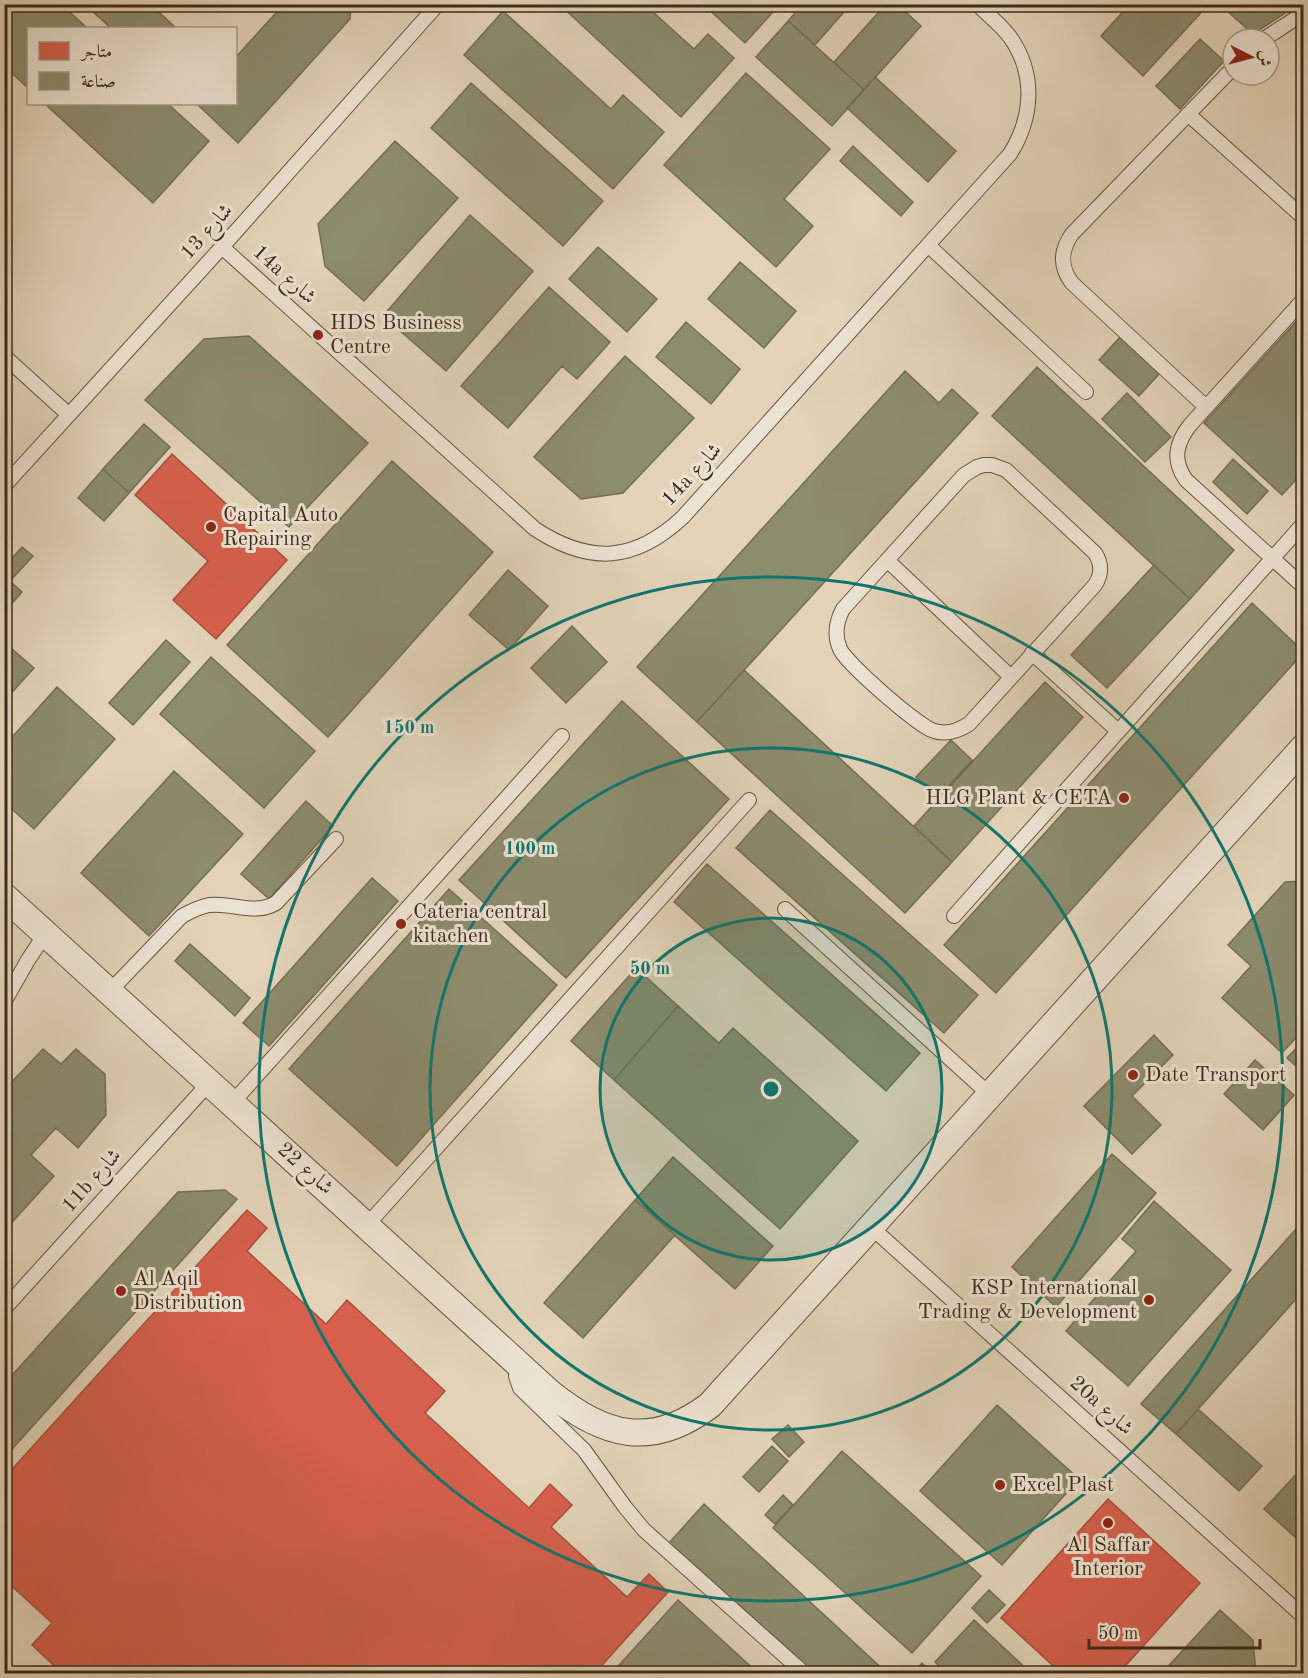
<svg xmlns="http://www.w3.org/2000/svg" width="1308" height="1678" viewBox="0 0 1308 1678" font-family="'Old Standard TT',Amiri,serif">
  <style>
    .shops { fill: #d6604d; stroke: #a8503d; stroke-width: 1.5 }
    .industry { fill: #8c8c6e; stroke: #746f54; stroke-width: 1.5 }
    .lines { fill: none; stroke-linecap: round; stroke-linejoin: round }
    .service-casing { stroke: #665641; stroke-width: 16 }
    .minor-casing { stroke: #665641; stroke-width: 28 }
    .service { stroke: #ece2d1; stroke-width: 14 }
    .minor { stroke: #ece2d1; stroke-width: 26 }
    .ring { fill: none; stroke: #0f766e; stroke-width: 3 }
    .poi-dot { fill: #8f2418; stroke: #ece2d1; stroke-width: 2 }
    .labels { text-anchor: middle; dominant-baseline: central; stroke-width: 6; stroke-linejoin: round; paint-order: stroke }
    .street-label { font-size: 21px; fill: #3d2c19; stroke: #ece2d1 }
    .poi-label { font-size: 21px; fill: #3d2c19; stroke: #ece2d1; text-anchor: start }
    .centre { fill: #0f766e; stroke: #ece2d1; stroke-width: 3 }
    .ring-label { font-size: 18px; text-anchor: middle; font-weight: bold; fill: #0f766e; stroke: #ece2d1; stroke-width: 6; stroke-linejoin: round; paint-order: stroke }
  </style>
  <rect width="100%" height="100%" fill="#e2d3b8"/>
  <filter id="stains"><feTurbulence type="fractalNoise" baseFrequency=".00333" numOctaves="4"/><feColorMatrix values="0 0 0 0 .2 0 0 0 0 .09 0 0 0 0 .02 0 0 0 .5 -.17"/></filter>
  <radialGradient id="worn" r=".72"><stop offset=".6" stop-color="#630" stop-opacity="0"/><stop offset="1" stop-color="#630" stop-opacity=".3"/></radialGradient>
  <path class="shops" d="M172,454L287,560L216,639L173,600L208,561L135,495Z
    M247,1210L267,1228L247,1251L326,1324L347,1300L445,1391L425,1413L529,1508L550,1484L572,1505L551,1527L627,1597L649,1574L668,1592L594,1674H63L32,1645L52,1623L4,1579V1478Z
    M1108,1499L1200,1583L1118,1674H1062L1001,1618Z"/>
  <path class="industry" d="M4,4H61L87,28H28V88L4,66Z
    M84,4H150L176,28H111Z
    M284,4H351L350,19L238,143L197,104H236V57Z
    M559,4H644L694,49L708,34L734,58L681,117Z
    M703,4H780L745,43Z
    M803,4H851L815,45L788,21Z
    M886,4H897L921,26L864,90L834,62Z
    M1130,4H1209L1143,76L1101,36Z
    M1231,4H1299L1253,34L1226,10Z
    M503,11L611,109L623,95L664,132L613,189L464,55Z
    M788,21L864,90L832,126L756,57Z
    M1200,39L1224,61L1180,109L1156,86Z
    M746,73L830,149L784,199L813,226L776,267L664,165Z
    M875,77L956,151L928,182L847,108Z
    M471,83L603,201L563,246L431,128Z
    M45,104H168L209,141L153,203Z
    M395,141L458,198L364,301L325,266L318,224Z
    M853,146L913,202L901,216L840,161Z
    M470,215L533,271L446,371L383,316Z
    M598,247L657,299L627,332L569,279Z
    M740,262L796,311L764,348L708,299Z
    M549,287L610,342L577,379L562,366L508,428L461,386Z
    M1304,313V471L1282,495L1204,423Z
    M686,322L740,369L711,404L656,357Z
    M249,336L368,443L289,527L145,400L204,339Z
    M1120,337L1160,373L1139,396L1099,360Z
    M625,356L694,418L623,493L581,499L534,457Z
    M1037,367L1234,550L1190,599L992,416Z
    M905,371L939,403L952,389L978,413L697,722L637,667Z
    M1127,393L1171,437L1145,462L1102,419Z
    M144,424L170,447L129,493L103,469Z
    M1233,459L1268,491L1247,514L1213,482Z
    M392,461L493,552L328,737L227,645Z
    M103,469L129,493L104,521L78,498Z
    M22,547L33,556L10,581L22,592L6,610L4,567Z
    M1154,565L1190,599L1107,688L1071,655Z
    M508,570L548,606L509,650L469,615Z
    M1252,603L1304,652L996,993L944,945Z
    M572,626L607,662L566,703L531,668Z
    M166,640L190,662L133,725L109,703Z
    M4,642L34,668L4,701Z
    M211,657L315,751L264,808L160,714Z
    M744,670L952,862L905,913L697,722Z
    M1045,682L1083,717L952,862L914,826Z
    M57,687L115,739L34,829L4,802V746Z
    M622,701L729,799L566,978L459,880Z
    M951,740L972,760L938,798L916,777Z
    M174,771L243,834L149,936L81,873Z
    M306,801L333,826L269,899L241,874Z
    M770,810L978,995L944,1033L736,848Z
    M707,864L920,1053L886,1091L674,902Z
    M372,878L398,901L269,1046L243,1023Z
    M1304,881V1029L1282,1053L1222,998L1251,966L1228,945L1285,882Z
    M449,889L557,985L397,1166L289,1069Z
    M190,944L250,998L235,1016L175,961Z
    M636,968L678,1006L614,1080L571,1041Z
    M678,1006L719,1043L733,1028L858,1141L780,1229L614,1080Z
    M1154,1035L1173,1055L1132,1096L1161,1125L1132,1154L1084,1106Z
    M1304,1040V1073L1287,1058Z
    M43,1049L61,1064L76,1049L105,1074L106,1115L78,1148L56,1128L31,1155L54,1176L4,1231V1090Z
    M1255,1060L1294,1095L1263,1130L1224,1094Z
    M1112,1154L1156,1193L1056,1307L1012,1267Z
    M673,1157L773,1246L735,1289L635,1200Z
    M225,1190L237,1199L4,1458V1384L178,1192Z
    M635,1200L675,1235L583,1338L544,1303Z
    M1154,1201L1231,1270L1128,1386L1066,1331L1136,1251L1122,1239Z
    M1304,1220V1290L1176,1434L1141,1404Z
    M997,1405L1079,1479L1002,1565L920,1491Z
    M1198,1409L1262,1466L1239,1491L1176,1434Z
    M788,1425L804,1442L789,1457L772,1439Z
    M772,1446L788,1461L759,1492L743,1477Z
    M842,1451L981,1576L912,1653L773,1528Z
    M1304,1466V1545L1264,1509Z
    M783,1495L793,1505L775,1524L765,1515Z
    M704,1504L887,1673V1674H809L668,1544Z
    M989,1590L1005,1605L987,1623L972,1608Z
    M678,1600L759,1674H611Z
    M1220,1610L1253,1640L1256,1674H1161Z
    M974,1620L1032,1674H947L935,1662Z
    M922,1663L933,1674H912Z"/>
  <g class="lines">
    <defs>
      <path id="service" d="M1264,39L1304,13
        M1188,114L1304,218
        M929,246L1086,392
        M222,247L535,529C590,565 635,562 683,517L1010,154C1033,117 1036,74 1010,37C1001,25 988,15 977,4
        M1304,299L1190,425C1176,443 1172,460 1186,480L1304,587
        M4,356L69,415
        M1206,407L1072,283C1060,267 1060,251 1072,234L1233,68
        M984,465H992L1006,470L1095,553C1102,564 1102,574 1095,585L969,724C958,731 947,735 934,731C919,727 846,663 840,649C834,635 836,622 843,609L964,475L977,467Z
        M4,486L222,247L438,4
        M887,560L1011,677
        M1032,653L1118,731
        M785,909L990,1095
        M954,916L1304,523
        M110,991L182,916C191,911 199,907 209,905C232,902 254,916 276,903L336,839
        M4,1002L28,960L46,933
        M233,1102L562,736
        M367,1225L749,800
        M871,1227L1304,1617
        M4,1309L210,1082
        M519,1364L516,1376L520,1388L584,1450L625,1507L644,1530L805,1674"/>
      <path id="minor" d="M4,896L549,1392C603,1436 651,1450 710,1405L1304,747"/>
    </defs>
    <use href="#service" class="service-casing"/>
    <use href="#minor" class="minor-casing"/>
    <use href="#service" class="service"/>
    <use href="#minor" class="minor"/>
  </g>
  <circle cx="771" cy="1089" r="171" fill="#0f766e" fill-opacity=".12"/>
  <g class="ring">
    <circle cx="771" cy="1089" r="171"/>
    <circle cx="771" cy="1089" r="341"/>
    <circle cx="771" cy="1089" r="512"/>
  </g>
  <g class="poi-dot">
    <circle cx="318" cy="335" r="6"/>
    <circle cx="211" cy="527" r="6"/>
    <circle cx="1124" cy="798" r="6"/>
    <circle cx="401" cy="924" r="6"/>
    <circle cx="1133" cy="1075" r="6"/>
    <circle cx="121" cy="1291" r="6"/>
    <circle cx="1149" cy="1300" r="6"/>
    <circle cx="1000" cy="1485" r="6"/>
    <circle cx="1108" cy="1523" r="6"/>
  </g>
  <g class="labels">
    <g class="street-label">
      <text transform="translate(207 232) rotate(-48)">شارع 13</text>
      <text transform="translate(284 275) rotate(42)">14a شارع</text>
      <text transform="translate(692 475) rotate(-47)">14a شارع</text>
      <text transform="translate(305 1169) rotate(42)">شارع 22</text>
      <text transform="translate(92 1181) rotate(-48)">11b شارع</text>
      <text transform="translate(1101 1406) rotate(42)">20a شارع</text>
    </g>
    <g class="poi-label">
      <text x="330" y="323">HDS Business<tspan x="330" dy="24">Centre</tspan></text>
      <text x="223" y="515">Capital Auto<tspan x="223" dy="24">Repairing</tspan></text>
      <text x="1112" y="798" text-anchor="end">HLG Plant &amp; CETA</text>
      <text x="413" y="912">Cateria central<tspan x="413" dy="24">kitachen</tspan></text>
      <text x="1145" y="1075">Date Transport</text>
      <text x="133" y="1279">Al Aqil<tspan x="133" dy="24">Distribution</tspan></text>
      <text x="1137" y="1288" text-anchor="end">KSP International<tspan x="1137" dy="24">Trading &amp; Development</tspan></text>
      <text x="1012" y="1485">Excel Plast</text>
      <text x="1108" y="1545" text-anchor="middle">Al Saffar<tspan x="1108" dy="24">Interior</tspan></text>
    </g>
  </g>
  <circle cx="771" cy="1089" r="9" class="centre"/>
  <g class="ring-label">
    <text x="409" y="733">150 m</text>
    <text x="530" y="854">100 m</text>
    <text x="650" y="974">50 m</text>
  </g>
  <rect width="1308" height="1678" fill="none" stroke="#e2d3b8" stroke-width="24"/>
  <rect x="6" y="6" width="1296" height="1666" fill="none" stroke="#3d2c19" stroke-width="3"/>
  <rect x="12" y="12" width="1284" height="1654" fill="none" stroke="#3d2c19" stroke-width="1.5"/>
  <rect x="27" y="27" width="210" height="78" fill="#ece2d1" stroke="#a69987" stroke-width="1.5"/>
  <rect x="39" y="42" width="30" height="18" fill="#d6604d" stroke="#a69987" stroke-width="1.5"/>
  <text x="81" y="57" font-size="18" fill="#3d2c19">متاجر</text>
  <rect x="39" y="72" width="30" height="18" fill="#8c8c6e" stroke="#a69987" stroke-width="1.5"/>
  <text x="81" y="87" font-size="18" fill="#3d2c19">صناعة</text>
  <g transform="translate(1251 57) rotate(96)"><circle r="28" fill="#ece2d1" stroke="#a69987" stroke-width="1.5"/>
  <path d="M0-4.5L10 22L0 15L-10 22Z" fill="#8f2418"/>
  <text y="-9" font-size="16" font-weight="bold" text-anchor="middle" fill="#3d2c19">ش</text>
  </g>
  <path d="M1089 1639v9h171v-9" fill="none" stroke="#3d2c19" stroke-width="3"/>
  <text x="1098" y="1639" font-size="18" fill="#3d2c19" stroke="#ece2d1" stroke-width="4.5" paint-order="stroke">50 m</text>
  <rect width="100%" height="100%" filter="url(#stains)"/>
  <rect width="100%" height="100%" fill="url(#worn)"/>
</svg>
